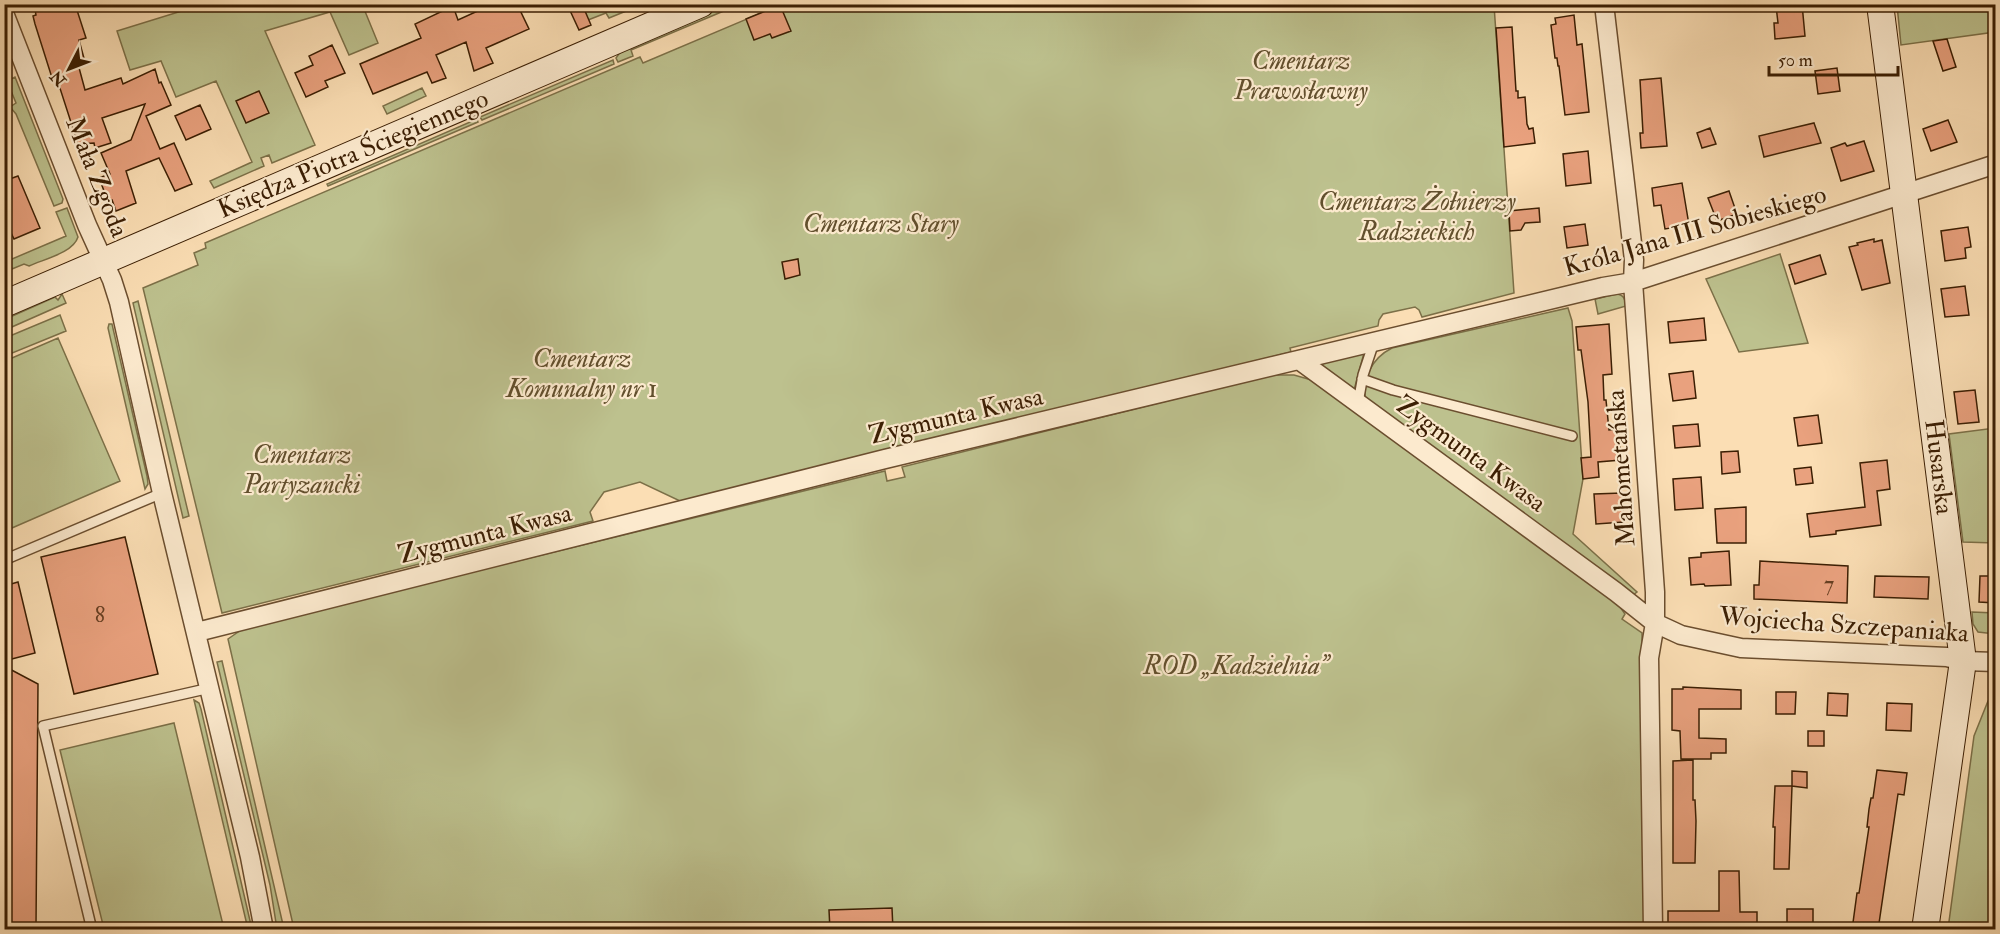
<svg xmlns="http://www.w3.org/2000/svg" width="2000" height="934" viewBox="0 0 2000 934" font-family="'IM FELL Double Pica',serif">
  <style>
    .green { fill: #bdc18e; stroke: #7c7048; stroke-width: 1.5 }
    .building { fill: #e9a17e; stroke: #3b1e03; stroke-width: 1.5 }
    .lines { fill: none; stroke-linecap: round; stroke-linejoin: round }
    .lane-casing { stroke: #6b4e2f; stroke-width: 12 }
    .street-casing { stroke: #6b4e2f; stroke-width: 21 }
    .secondary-casing { stroke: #3b1e03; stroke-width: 28 }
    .lane { stroke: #fceace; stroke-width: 9 }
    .street { stroke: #fceace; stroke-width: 18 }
    .secondary { stroke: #fceace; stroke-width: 26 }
    .labels { text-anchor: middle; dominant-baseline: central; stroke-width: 4.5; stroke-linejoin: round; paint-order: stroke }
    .number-label { font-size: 22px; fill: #663f22 }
    .park-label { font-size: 26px; font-style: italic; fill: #624f2d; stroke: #fceace }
    .street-label { font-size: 26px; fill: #3b1e03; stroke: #fceace }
  </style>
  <rect width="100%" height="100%" fill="#fbdeb4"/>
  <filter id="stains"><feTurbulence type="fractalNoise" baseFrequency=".00333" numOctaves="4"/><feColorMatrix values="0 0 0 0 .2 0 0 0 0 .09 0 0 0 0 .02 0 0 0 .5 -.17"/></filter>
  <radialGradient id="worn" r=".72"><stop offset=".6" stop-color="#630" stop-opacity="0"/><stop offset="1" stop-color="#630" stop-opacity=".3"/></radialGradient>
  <path class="green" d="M233,4H362L378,43L349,55L330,12L265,31L315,145L272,163L269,155L261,158L264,166L214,188L210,181L252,162L216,81L176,97L161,61L130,70L117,31L201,5H217L219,9Z
    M582,5H641L609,18L606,13L588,20Z
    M725,5H738L631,50L633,56L618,62L616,58L623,48Z
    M780,5H1494L1514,293L1422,317L1419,310L1415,307L1383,314L1379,320L1378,326L1290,348L1291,352L687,501H680L640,482L604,492L590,512L593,521L222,613L143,288L198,265L194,253L206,248L205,243L640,57L643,63Z
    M1897,5H1995V32L1901,45Z
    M613,60L614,64L482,120L480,117Z
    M15,77L63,199L62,203L54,206L16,114L10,107L16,103L7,81Z
    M422,88L426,96L387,114L383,106Z
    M477,119L478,122L328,186L327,184Z
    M67,208L78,237C73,253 44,259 29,266L24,264L12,269L10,264L5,267V262L66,236L56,212Z
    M1780,254L1808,343L1739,352L1706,279Z
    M62,294L66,303L5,330V321L10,317L55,297L58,300Z
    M1617,294C1624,295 1625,299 1626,306L1598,314L1595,299Z
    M138,301L189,516L183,518L133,303Z
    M1568,308L1572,321L1583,479L1573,534L1637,592L1633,595L1366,402C1361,379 1372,358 1392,348Z
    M60,315L66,331L5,356V338Z
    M109,324H112L147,476L148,484L145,489L108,328Z
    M58,338L120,481L5,531V361Z
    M1364,353L1354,390L1320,370L1319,363Z
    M1271,375H1294L1315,381L1611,594L1625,614L1622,619L1642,633L1645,929H294L228,639L244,628L885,471L887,481L905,477L902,467Z
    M1995,428V543L1963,542L1949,434Z
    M1972,612L1995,613V634L1978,632L1973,624Z
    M222,661L284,929H277L270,885L217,662Z
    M1995,697V929H1948L1974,736L1988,701Z
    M194,700L199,703L201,709L251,925H247Z
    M174,723L224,929H104L60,750Z"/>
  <path class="building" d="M34,4H75L86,38L79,40L85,62L78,64L85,90L121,78L123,84L155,69L159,83L161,82L171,105L146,116L160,149L174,143L192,184L175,191L159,158L126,171L136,203L116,211L112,200L108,201L99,178L110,174L101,153L131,140L145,104L102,118L111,143L95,148L94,143L78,144L57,79L53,81L35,24L33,16L36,15Z
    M493,4H517L529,29L486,48L493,63L474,71L466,42L436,55L446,78L432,83L427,72L373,94L360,64L421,38L415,24L453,6L458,20Z
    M567,4H582L591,25L579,30Z
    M1802,4L1805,36L1775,39L1774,23H1778L1776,6Z
    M780,5L791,31L772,38L770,34L754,40L746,19Z
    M1574,15L1577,45L1582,44L1589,112L1565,115L1559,66H1558L1557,58H1555L1551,25L1556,24L1555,18Z
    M1512,27L1516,91H1518V98L1525,97L1527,124L1529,129L1533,128L1535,143L1504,147L1496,28Z
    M1947,39L1956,67L1943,71L1933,41Z
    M332,45L345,73L325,81L328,87L306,97L295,73L313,65L309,56Z
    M1837,68L1840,91L1818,94L1815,71Z
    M1661,78L1667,146L1641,148L1640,133H1643L1640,80Z
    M259,91L269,113L246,123L236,101Z
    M200,105L211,129L186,140L175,116Z
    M1948,120L1957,142L1931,151L1923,129Z
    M1814,123L1821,143L1764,157L1759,136Z
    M1710,128L1716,144L1702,148L1697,133Z
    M1864,141L1874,171L1841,181L1831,148L1845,143L1847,146Z
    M1588,151L1591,183L1566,186L1563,154Z
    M18,176L40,228L14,239L4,218V181Z
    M1682,183L1689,225L1665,229L1661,205L1654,206L1652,188Z
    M1729,191L1737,214L1717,221L1708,198Z
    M1539,208L1540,222L1525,223L1521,230L1510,231L1509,211Z
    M1585,224L1588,245L1567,248L1564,227Z
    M1968,227L1971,247L1965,248L1966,258L1945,261L1941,231Z
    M1874,239V242L1882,240L1890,283L1862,290L1849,247L1858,245L1857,243Z
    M1820,255L1826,274L1795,284L1789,265Z
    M798,259L800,275L785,279L782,262Z
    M1965,286L1969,315L1945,317L1941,289Z
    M1704,318L1706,340L1670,343L1668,322Z
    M1609,324L1612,374L1603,375L1604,400H1606L1609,430L1619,429L1621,460L1598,462L1599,477L1583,479L1581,458L1591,457L1588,402L1581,350H1578L1576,327Z
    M1693,371L1696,398L1673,401L1669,374Z
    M1975,390L1979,422L1958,424L1954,392Z
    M1818,415L1822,443L1798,446L1794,418Z
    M1698,424L1700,446L1675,448L1673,426Z
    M1738,451L1740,472L1722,474L1721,452Z
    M1887,460L1890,489L1877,491L1881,525L1836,531V534L1810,537L1807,514L1865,507L1860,463Z
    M1811,467L1813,483L1796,485L1794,469Z
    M1701,477L1703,508L1675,510L1673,479Z
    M1622,493L1624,522L1596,524L1594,494Z
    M1746,507V543H1717L1715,509Z
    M125,537L158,674L74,694L41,557Z
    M1729,551L1731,585L1705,586L1704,584L1691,585L1689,558L1701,557V553Z
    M1760,561L1848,566L1847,603L1754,599V585H1759Z
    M1875,576L1929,577L1928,599L1874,597Z
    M1980,576H1995V603L1979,602Z
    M18,582L35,653L4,661V586Z
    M4,666L38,684L36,926L30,930H4Z
    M1683,687L1741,690V709H1699V738L1726,739V753H1711V759H1681L1680,731L1672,730V689H1683Z
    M1776,692H1796L1795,714H1776Z
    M1828,693L1848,694L1847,716L1827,715Z
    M1887,703L1912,704L1911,731L1886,730Z
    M1808,731H1824V746H1808Z
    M1693,760V800H1695L1696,821L1695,863H1673V761Z
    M1877,770L1907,773L1904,795L1898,794L1878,930H1852L1857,893H1859L1860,887L1869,827H1867L1869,809L1871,798H1873Z
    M1792,771L1807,772V788L1792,786Z
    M1775,786H1792L1789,869H1774L1775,827H1773Z
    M1719,871H1739L1740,912H1757V930H1731V924H1700V930H1673V924H1668V911H1719Z
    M892,908L893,930H830L829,910Z
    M1787,909H1813V930H1787Z"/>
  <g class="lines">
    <defs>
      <path id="lane" d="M1362,379L1393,390L1572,436
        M1358,403L1363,375L1374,342
        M4,560L162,493
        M92,930L43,726L210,688"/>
      <path id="street" d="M1604,4L1634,260L1633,282L1655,592V623L1649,658L1653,930
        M4,13L87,225L112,280L119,302L162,493L250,857L264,930
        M1299,360L1616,592L1655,623L1681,635L1741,648L1947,657L1963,661L1996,662
        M197,632L885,459L1603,287L1633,282L1996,164"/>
      <path id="secondary" d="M1880,4L1963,661L1925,930
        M4,304L701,4"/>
    </defs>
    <use href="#lane" class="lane-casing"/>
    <use href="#street" class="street-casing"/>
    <use href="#secondary" class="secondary-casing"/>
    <use href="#lane" class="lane"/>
    <use href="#street" class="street"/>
    <use href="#secondary" class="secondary"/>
  </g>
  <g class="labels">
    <g class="number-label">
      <text x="1829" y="584">7</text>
      <text x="100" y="615">8</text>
    </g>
    <g class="park-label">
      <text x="1301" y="61">Cmentarz<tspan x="1301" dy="30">Prawosławny</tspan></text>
      <text x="1417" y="202">Cmentarz Żołnierzy<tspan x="1417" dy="30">Radzieckich</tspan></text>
      <text x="881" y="224">Cmentarz Stary</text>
      <text x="582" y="359">Cmentarz<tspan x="582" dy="30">Komunalny nr 1</tspan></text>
      <text x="302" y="455">Cmentarz<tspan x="302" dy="30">Partyzancki</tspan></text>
      <text x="1236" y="666">ROD „Kadzielnia”</text>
    </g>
    <g class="street-label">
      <text transform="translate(353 154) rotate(-23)">Księdza Piotra Ściegiennego</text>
      <text transform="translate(97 177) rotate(68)">Mała Zgoda</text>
      <text transform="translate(1695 231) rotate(-16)">Króla Jana III Sobieskiego</text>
      <text transform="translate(956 416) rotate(-13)">Zygmunta Kwasa</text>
      <text transform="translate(1471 454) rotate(36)">Zygmunta Kwasa</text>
      <text transform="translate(1939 467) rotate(83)">Husarska</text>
      <text transform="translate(1621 468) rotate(-94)">Mahometańska</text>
      <text transform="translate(485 534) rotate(-14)">Zygmunta Kwasa</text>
      <text transform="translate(1844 625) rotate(4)">Wojciecha Szczepaniaka</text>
    </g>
  </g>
  <rect width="2000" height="934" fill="none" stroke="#fbdeb4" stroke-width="24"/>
  <rect x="6" y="6" width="1988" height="922" fill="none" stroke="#3b1e03" stroke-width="3"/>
  <rect x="12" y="12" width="1976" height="910" fill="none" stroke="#3b1e03" stroke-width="1.5"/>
  <g transform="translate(69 69) rotate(228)" stroke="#fceace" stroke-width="4.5" paint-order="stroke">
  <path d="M0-4.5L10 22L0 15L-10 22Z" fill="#3b1e03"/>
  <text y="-9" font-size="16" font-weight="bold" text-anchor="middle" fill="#3b1e03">N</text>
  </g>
  <path d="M1769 66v9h129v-9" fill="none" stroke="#3b1e03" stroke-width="3"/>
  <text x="1778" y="66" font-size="18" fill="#3b1e03" stroke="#fceace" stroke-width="4.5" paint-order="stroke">50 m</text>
  <rect width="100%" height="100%" filter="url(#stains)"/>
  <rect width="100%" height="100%" fill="url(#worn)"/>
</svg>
